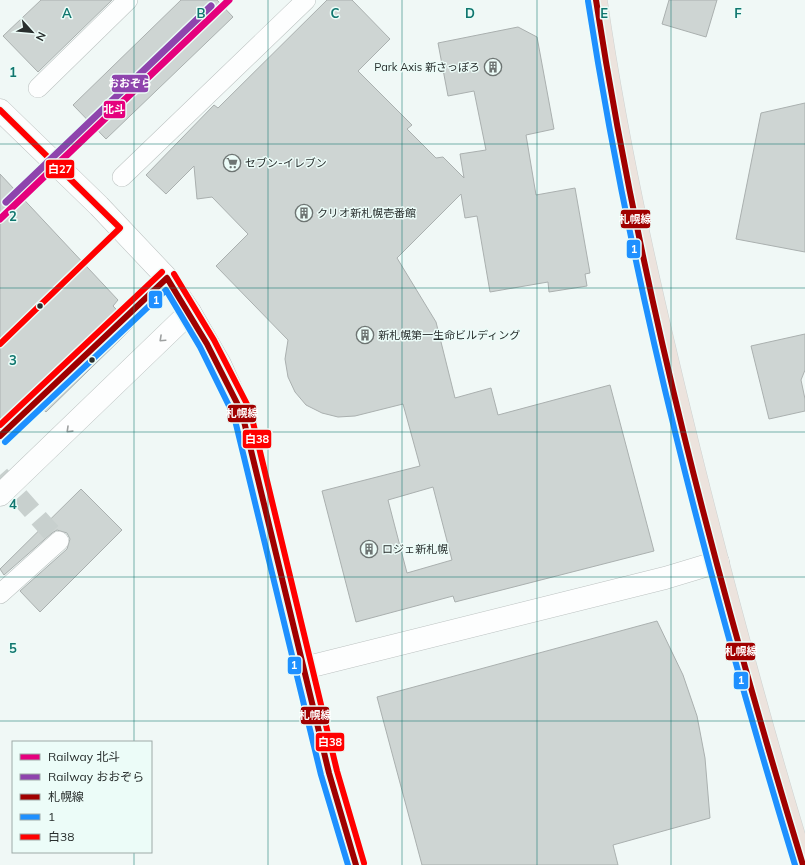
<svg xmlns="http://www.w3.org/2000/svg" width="805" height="865" viewBox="0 0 805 865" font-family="Mulish,'Noto Sans JP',sans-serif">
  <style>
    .building { fill: #ced5d3; stroke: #aab0af; fill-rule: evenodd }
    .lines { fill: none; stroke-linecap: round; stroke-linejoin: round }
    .pedestrian-tunnel { stroke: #c8d0ce; stroke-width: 19; stroke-dasharray: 19 10; stroke-linecap: butt }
    .pedestrian-casing { stroke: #bcc2c1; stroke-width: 20 }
    .minor-casing { stroke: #bcc2c1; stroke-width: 23 }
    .tertiary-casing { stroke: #bcc2c1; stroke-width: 23 }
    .trunk-casing { stroke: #ced3d2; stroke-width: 23 }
    .pedestrian { stroke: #fdfefe; stroke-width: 19 }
    .minor { stroke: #fdfefe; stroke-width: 22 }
    .tertiary { stroke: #fdfefe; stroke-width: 22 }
    .trunk { stroke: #ece3dd; stroke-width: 22 }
    .bus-1-casing { stroke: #ecfcf8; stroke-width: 9 }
    .bus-2-casing { stroke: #ecfcf8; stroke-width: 9 }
    .bus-3-casing { stroke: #ecfcf8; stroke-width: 9 }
    .bus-4-casing { stroke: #ecfcf8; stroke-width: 9 }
    .bus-1 { stroke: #a00000; stroke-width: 6 }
    .bus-2 { stroke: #1e90ff; stroke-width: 6 }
    .bus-3 { stroke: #f00; stroke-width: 6 }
    .bus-4 { stroke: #f00; stroke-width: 6 }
    .rail-1-casing { stroke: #ecfcf8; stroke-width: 10 }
    .rail-2-casing { stroke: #ecfcf8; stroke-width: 10 }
    .rail-1 { stroke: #e5007d; stroke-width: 7 }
    .rail-2 { stroke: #8e44ad; stroke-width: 7 }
    .oneway { stroke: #9da0a0 }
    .grid { fill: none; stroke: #0f766e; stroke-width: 1; stroke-opacity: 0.55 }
    .bus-dot { fill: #282e2d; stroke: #ecfcf8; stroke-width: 1.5 }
    .labels { text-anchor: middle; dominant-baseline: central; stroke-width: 3; stroke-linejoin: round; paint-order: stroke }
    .poi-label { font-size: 11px; fill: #282e2d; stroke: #ecfcf8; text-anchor: start }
    .grid-label { font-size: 13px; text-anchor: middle; font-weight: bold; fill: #0f766e; stroke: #ecfcf8; stroke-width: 3; stroke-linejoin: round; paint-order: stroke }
    .line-badge { stroke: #ecfcf8; stroke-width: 1.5 }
    .badge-label { font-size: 11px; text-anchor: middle; font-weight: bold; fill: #fff }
  </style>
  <rect width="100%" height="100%" fill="#f0f8f6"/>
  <path class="building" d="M41,0H112L38,72L3,36Z
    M181,0H217L233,17L106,139L73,105Z
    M327,0H352L390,39L358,71L412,125L407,129L436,158L443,157L464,178L460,154L486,150L474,91L448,96L438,43L518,27L537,37L554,129L526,135L536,195L575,188L590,273L585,274L587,286L549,292L548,282L490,292L477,216L465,218L461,194L397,258L436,322L455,398L491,388L498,415L610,385L654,551L455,602L453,596L356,622L322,491L420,466L403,404L355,416L338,417L322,413L306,405L295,392L288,377L285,359L288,340L216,266L248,234L212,197L197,199L194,166L166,194L146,175L214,105L218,108ZM433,487L452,560L407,573L388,500Z
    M669,0H717L706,37L662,24Z
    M805,103V252L736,239L761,113Z
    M0,174L118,300L113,306L133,327L46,412L37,404L0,440Z
    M805,334V370L801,380L805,399V411L769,419L751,346Z
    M81,489L122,530L40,612L20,591L67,549L70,539L67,533L57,530L52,533L4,575L0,569Z
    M657,621L683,675L697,716L705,758L710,818L613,845L618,865H422L377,697Z"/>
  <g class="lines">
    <path class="pedestrian-tunnel" d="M0,475L59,541"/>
    <defs>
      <path id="pedestrian" d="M38,88L128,0
        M122,177L306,0
        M0,594L59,541"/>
      <path id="minor" d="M0,495L190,312
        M304,668L665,578L718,562"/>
      <path id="tertiary" d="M0,110L99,206L167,278L190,312L220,364L242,413L329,773L356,865"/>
      <path id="trunk" d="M596,0C619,159 656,317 695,473C728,604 763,735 803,865"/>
    </defs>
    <use href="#pedestrian" class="pedestrian-casing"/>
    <use href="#minor" class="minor-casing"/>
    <use href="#tertiary" class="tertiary-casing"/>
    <use href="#trunk" class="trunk-casing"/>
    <use href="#pedestrian" class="pedestrian"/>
    <use href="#minor" class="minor"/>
    <use href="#tertiary" class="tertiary"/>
    <use href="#trunk" class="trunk"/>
    <defs>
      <path id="bus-1" d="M596,0C641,292 717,582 803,865
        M167,278L207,344L242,413L329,773L356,865
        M0,436L167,278"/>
      <path id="bus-2" d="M588,1C633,292 709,583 795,865
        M5,442L166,290L200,347L234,416L321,775L348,865"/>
      <path id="bus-3" d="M174,274L214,340L250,410L337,771L364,863
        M0,425L162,272"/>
      <path id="bus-4" d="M0,110L120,228
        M0,344L120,228"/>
    </defs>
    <use href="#bus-1" class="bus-1-casing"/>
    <use href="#bus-2" class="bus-2-casing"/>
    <use href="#bus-3" class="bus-3-casing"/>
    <use href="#bus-4" class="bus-4-casing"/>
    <use href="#bus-1" class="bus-1"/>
    <use href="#bus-2" class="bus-2"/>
    <use href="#bus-3" class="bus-3"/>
    <use href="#bus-4" class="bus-4"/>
    <defs>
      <path id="rail-1" d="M0,219L229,0"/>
      <path id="rail-2" d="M6,202L211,6"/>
    </defs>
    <use href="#rail-1" class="rail-1-casing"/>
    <use href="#rail-2" class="rail-2-casing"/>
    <use href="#rail-1" class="rail-1"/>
    <use href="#rail-2" class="rail-2"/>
  </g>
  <defs><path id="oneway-chevron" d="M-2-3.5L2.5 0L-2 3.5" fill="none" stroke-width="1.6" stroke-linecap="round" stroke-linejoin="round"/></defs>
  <g class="oneway">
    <use href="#oneway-chevron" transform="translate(162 339) rotate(137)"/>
    <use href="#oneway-chevron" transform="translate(69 430) rotate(136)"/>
  </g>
  <path class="grid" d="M134,0V742M268,0V865M402,0V865M537,0V865M671,0V865M0,144H805M0,288H805M0,432H805M0,577H805M0,721H805M134,852V865"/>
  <defs>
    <symbol id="building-ring" viewBox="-11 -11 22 22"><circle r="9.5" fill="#ecfcf8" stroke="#6e7573" stroke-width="1.5"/><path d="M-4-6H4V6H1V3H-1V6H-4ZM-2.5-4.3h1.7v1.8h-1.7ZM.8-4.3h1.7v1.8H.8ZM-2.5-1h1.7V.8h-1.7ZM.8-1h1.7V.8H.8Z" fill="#6e7573"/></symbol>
    <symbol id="supermarket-ring" viewBox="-11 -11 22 22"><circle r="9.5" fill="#ecfcf8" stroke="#6e7573" stroke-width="1.5"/><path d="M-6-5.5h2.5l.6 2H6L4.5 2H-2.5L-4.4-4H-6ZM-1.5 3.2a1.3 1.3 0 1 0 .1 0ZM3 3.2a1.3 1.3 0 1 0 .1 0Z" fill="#6e7573"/></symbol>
  </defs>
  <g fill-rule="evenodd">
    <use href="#building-ring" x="483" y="57" width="20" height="20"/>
    <use href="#supermarket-ring" x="222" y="153" width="20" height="20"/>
    <use href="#building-ring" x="294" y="203" width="20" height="20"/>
    <use href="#building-ring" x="355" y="325" width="20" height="20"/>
    <use href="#building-ring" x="359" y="539" width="20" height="20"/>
  </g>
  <g class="bus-dot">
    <circle cx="40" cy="306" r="3.5"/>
    <circle cx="92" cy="360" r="3.5"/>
  </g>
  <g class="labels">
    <g class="poi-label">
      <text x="480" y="67" text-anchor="end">Park Axis 新さっぽろ</text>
      <text x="245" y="163">セブン-イレブン</text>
      <text x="317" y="213">クリオ新札幌壱番館</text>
      <text x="378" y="335">新札幌第一生命ビルディング</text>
      <text x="382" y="549">ロジェ新札幌</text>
    </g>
  </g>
  <g class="grid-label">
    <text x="67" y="18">A</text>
    <text x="201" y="18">B</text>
    <text x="335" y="18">C</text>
    <text x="470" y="18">D</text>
    <text x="604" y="18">E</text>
    <text x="738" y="18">F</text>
    <text x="13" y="77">1</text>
    <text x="13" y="221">2</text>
    <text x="13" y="365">3</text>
    <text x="13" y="509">4</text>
    <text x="13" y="653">5</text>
  </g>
  <g class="line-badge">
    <rect x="111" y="74" width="38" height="19" rx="4" fill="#8e44ad"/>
    <rect x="103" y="100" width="23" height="19" rx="4" fill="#e5007d"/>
    <rect x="45" y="159" width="30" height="20" rx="4" fill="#f00"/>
    <rect x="620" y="209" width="31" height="20" rx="4" fill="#a00000"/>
    <rect x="626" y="239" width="15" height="20" rx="4" fill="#1e90ff"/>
    <rect x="148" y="290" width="15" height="19" rx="4" fill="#1e90ff"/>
    <rect x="227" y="404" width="30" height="19" rx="4" fill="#a00000"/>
    <rect x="242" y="429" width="30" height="20" rx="4" fill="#f00"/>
    <rect x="725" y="642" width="31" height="19" rx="4" fill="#a00000"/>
    <rect x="287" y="656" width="15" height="19" rx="4" fill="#1e90ff"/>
    <rect x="733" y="671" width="16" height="19" rx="4" fill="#1e90ff"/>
    <rect x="300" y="706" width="30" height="19" rx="4" fill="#a00000"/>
    <rect x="315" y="732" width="30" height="20" rx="4" fill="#f00"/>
  </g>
  <g class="badge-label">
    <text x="130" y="87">おおぞら</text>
    <text x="114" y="113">北斗</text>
    <text x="60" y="173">白27</text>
    <text x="635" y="223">札幌線</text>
    <text x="634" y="253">1</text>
    <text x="156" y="304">1</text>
    <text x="242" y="417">札幌線</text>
    <text x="257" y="443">白38</text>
    <text x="741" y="655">札幌線</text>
    <text x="294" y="669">1</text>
    <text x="741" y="684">1</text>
    <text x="315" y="719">札幌線</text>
    <text x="330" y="746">白38</text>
  </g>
  <rect x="12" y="741" width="140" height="112" fill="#ecfcf8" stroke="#9eaaa7"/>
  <rect x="20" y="754" width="20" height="6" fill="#e5007d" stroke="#9eaaa7"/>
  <text x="48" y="761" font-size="12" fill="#282e2d">Railway 北斗</text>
  <rect x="20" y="774" width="20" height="6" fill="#8e44ad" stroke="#9eaaa7"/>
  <text x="48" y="781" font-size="12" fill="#282e2d">Railway おおぞら</text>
  <rect x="20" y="794" width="20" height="6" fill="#a00000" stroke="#9eaaa7"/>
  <text x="48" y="801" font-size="12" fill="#282e2d">札幌線</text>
  <rect x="20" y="814" width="20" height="6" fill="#1e90ff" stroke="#9eaaa7"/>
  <text x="48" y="821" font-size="12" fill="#282e2d">1</text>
  <rect x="20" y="834" width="20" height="6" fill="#ff0000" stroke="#9eaaa7"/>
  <text x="48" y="841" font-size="12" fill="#282e2d">白38</text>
  <g transform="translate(32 32) rotate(117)" stroke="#ecfcf8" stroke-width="3" paint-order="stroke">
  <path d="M0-3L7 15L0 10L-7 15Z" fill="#282e2d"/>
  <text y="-6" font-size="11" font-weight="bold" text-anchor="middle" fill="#282e2d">N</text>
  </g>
</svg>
